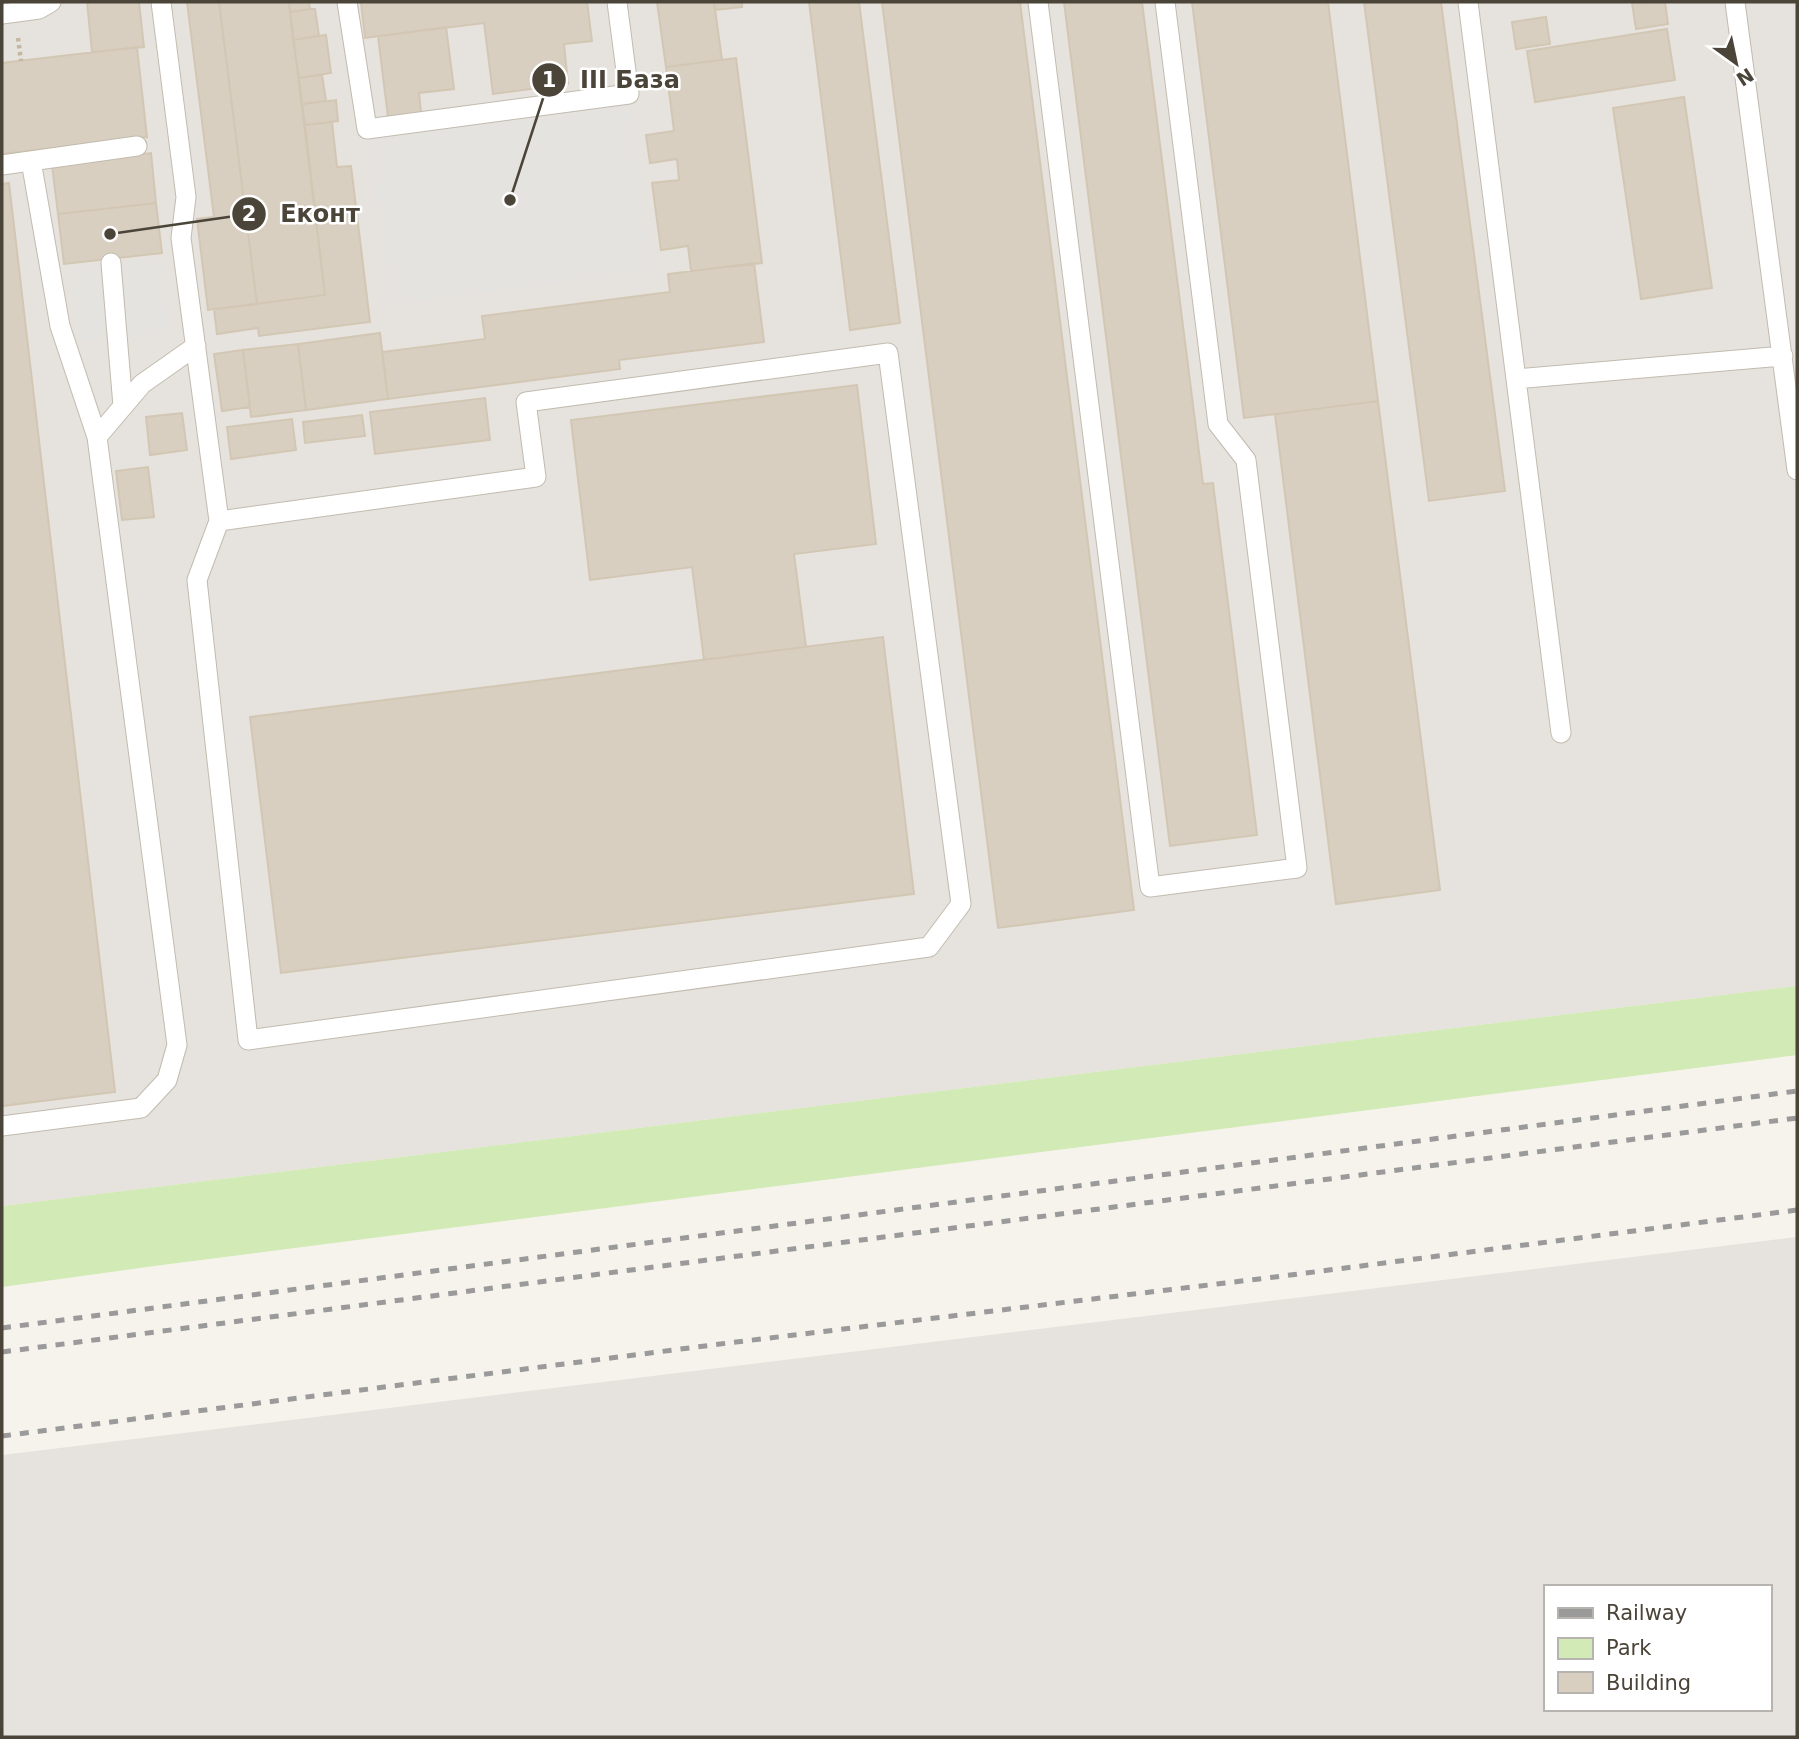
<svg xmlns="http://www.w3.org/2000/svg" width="1799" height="1739" viewBox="0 0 1799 1739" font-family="'DejaVu Sans',sans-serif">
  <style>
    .industrial { fill: #e6e2dd; fill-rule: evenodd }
    .green { fill: #d2eab5 }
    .parking { fill: #e5e3e0 }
    .building { fill: #d8cfc1; stroke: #d3c7b4; stroke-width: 2 }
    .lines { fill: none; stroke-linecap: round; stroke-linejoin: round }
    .service-casing { stroke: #c2bbae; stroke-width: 21 }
    .path { stroke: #c4b79f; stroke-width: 4.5; stroke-dasharray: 3.5 3.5; stroke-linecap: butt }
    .service { stroke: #fff; stroke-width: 19 }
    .rail { stroke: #9a9a9a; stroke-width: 5; stroke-dasharray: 9 9; stroke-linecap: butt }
    .leader { fill: none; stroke: #4b4439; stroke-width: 2.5 }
    .callout-dot { fill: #4b4439; stroke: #fff; stroke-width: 2.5 }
    .mark-label { font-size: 21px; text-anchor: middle; font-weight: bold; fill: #fff }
    .callout-label { font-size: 24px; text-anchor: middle; font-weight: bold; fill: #4b4439; stroke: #fff; stroke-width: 5; stroke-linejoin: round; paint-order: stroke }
  </style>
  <rect width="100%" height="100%" fill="#f6f3ec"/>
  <path class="industrial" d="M2,2H1797V986L2,1206Z
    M1797,1237V1737H2V1455ZM1545,1587H1769V1709H1545Z"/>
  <path class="green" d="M1797,986V1055L162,1265L2,1287V1206Z"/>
  <path class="parking" d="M629,94L652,270L390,305L367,129Z
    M162,258L169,332L79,341L72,268Z"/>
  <path class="building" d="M87,2H139L144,47L92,52Z
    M187,2H219L257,304L208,310L197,219L214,217Z
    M219,2H289L325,295L257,304Z
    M289,2H309L310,9L290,12Z
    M361,2H587L592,41L564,44L568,84L493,94L484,23L365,38Z
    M657,2H714L722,60L666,67Z
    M714,2H742V7L715,10Z
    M809,2H859L900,323L850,330Z
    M882,2H1020L1134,910L998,928Z
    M1064,2H1142L1203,484L1213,483L1257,835L1170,846Z
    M1192,2H1328L1378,401L1244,418Z
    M1364,2H1441L1505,491L1429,501Z
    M1642,2H1665L1668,24L1636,29L1632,3Z
    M310,9H315L319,36L293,40L290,12Z
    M1546,17L1550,44L1516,49L1512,22Z
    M446,27L454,89L419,93L421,113L388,117L378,36Z
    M1667,29L1675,80L1535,102L1527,51Z
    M326,35L331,73L299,78L293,40Z
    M137,47L147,137L2,154V63Z
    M736,58L762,263L691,271L688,246L661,250L652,183L679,180L677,159L650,163L646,135L674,131L666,67Z
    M322,75L326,101L302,104L299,78Z
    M1684,97L1712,288L1641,299L1613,108Z
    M336,100L338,121L305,125L302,104Z
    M332,122L337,167L351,166L370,322L259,336L258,328L217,334L214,309L325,295L305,125Z
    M151,153L156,203L58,214L52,165Z
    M9,183L115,1092L2,1106V184Z
    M156,203L162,253L64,264L58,214Z
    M754,263L764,342L619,360L620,369L388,399L382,352L485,339L482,316L670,292L668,274Z
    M380,333L388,399L306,410L298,344Z
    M298,344L306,410L251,417L243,350Z
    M243,350L250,407L222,411L214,354Z
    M857,385L876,544L794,554L806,647L704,660L692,567L590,580L571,420Z
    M485,398L490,440L375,454L370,412Z
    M1378,401L1440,890L1336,904L1275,414Z
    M182,413L187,450L150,455L146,417Z
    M362,415L365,436L305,443L303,422Z
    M292,419L296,450L231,459L227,427Z
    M148,467L154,517L122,520L116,471Z
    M883,637L914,894L281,973L250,717Z"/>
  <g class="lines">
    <defs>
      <path id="service" d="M161,2L186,197L181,238L219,521L197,580L248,1040L929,947L961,904L888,353L526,402L536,477L219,521
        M347,2L367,129L629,94L617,2
        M1038,2L1150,887L1297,868L1246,460L1218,424L1165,2
        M1468,2L1561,733
        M1735,2L1797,470
        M2,14L39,9L51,2
        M2,165L137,146
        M111,263L123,406
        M1516,379L1783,356
        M97,437L142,384L196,346
        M2,1126L141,1108L167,1080L177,1045L97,437L60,326L31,161"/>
    </defs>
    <use href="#service" class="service-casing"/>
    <path class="path" d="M18,38L21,61"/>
    <use href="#service" class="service"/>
    <path class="rail" d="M2,1328L1797,1091
      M2,1352L1797,1118
      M2,1436L728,1343L1275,1277L1797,1210"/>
  </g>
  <path class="leader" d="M510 200L549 80M110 234L249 214"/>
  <g class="callout-dot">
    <circle cx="510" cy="200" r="7"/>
    <circle cx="110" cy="234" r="7"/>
    <circle cx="549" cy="80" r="18"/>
    <circle cx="249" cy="214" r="18"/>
  </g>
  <g class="mark-label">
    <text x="549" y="87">1</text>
    <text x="249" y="221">2</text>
  </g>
  <g class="callout-label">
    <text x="630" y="88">III База</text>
    <text x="320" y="222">Еконт</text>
  </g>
  <rect width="1799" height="1739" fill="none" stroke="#4b4439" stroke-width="7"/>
  <rect x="1544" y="1585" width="228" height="126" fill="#ffffff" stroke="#b7b4b0" stroke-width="2"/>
  <rect x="1558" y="1608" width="35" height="10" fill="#9a9a9a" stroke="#b7b4b0" stroke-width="2"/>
  <text x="1606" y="1620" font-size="21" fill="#4b4439">Railway</text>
  <rect x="1558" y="1638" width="35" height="21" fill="#d2eab5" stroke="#b7b4b0" stroke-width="2"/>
  <text x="1606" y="1655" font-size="21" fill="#4b4439">Park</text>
  <rect x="1558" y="1672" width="35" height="21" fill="#d8cfc1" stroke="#b7b4b0" stroke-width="2"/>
  <text x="1606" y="1690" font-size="21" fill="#4b4439">Building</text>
  <g transform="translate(1736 63) rotate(147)" stroke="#ffffff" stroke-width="5" paint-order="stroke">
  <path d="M0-5L12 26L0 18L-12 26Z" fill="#4b4439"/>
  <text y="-10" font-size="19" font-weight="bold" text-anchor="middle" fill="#4b4439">N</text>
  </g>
</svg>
